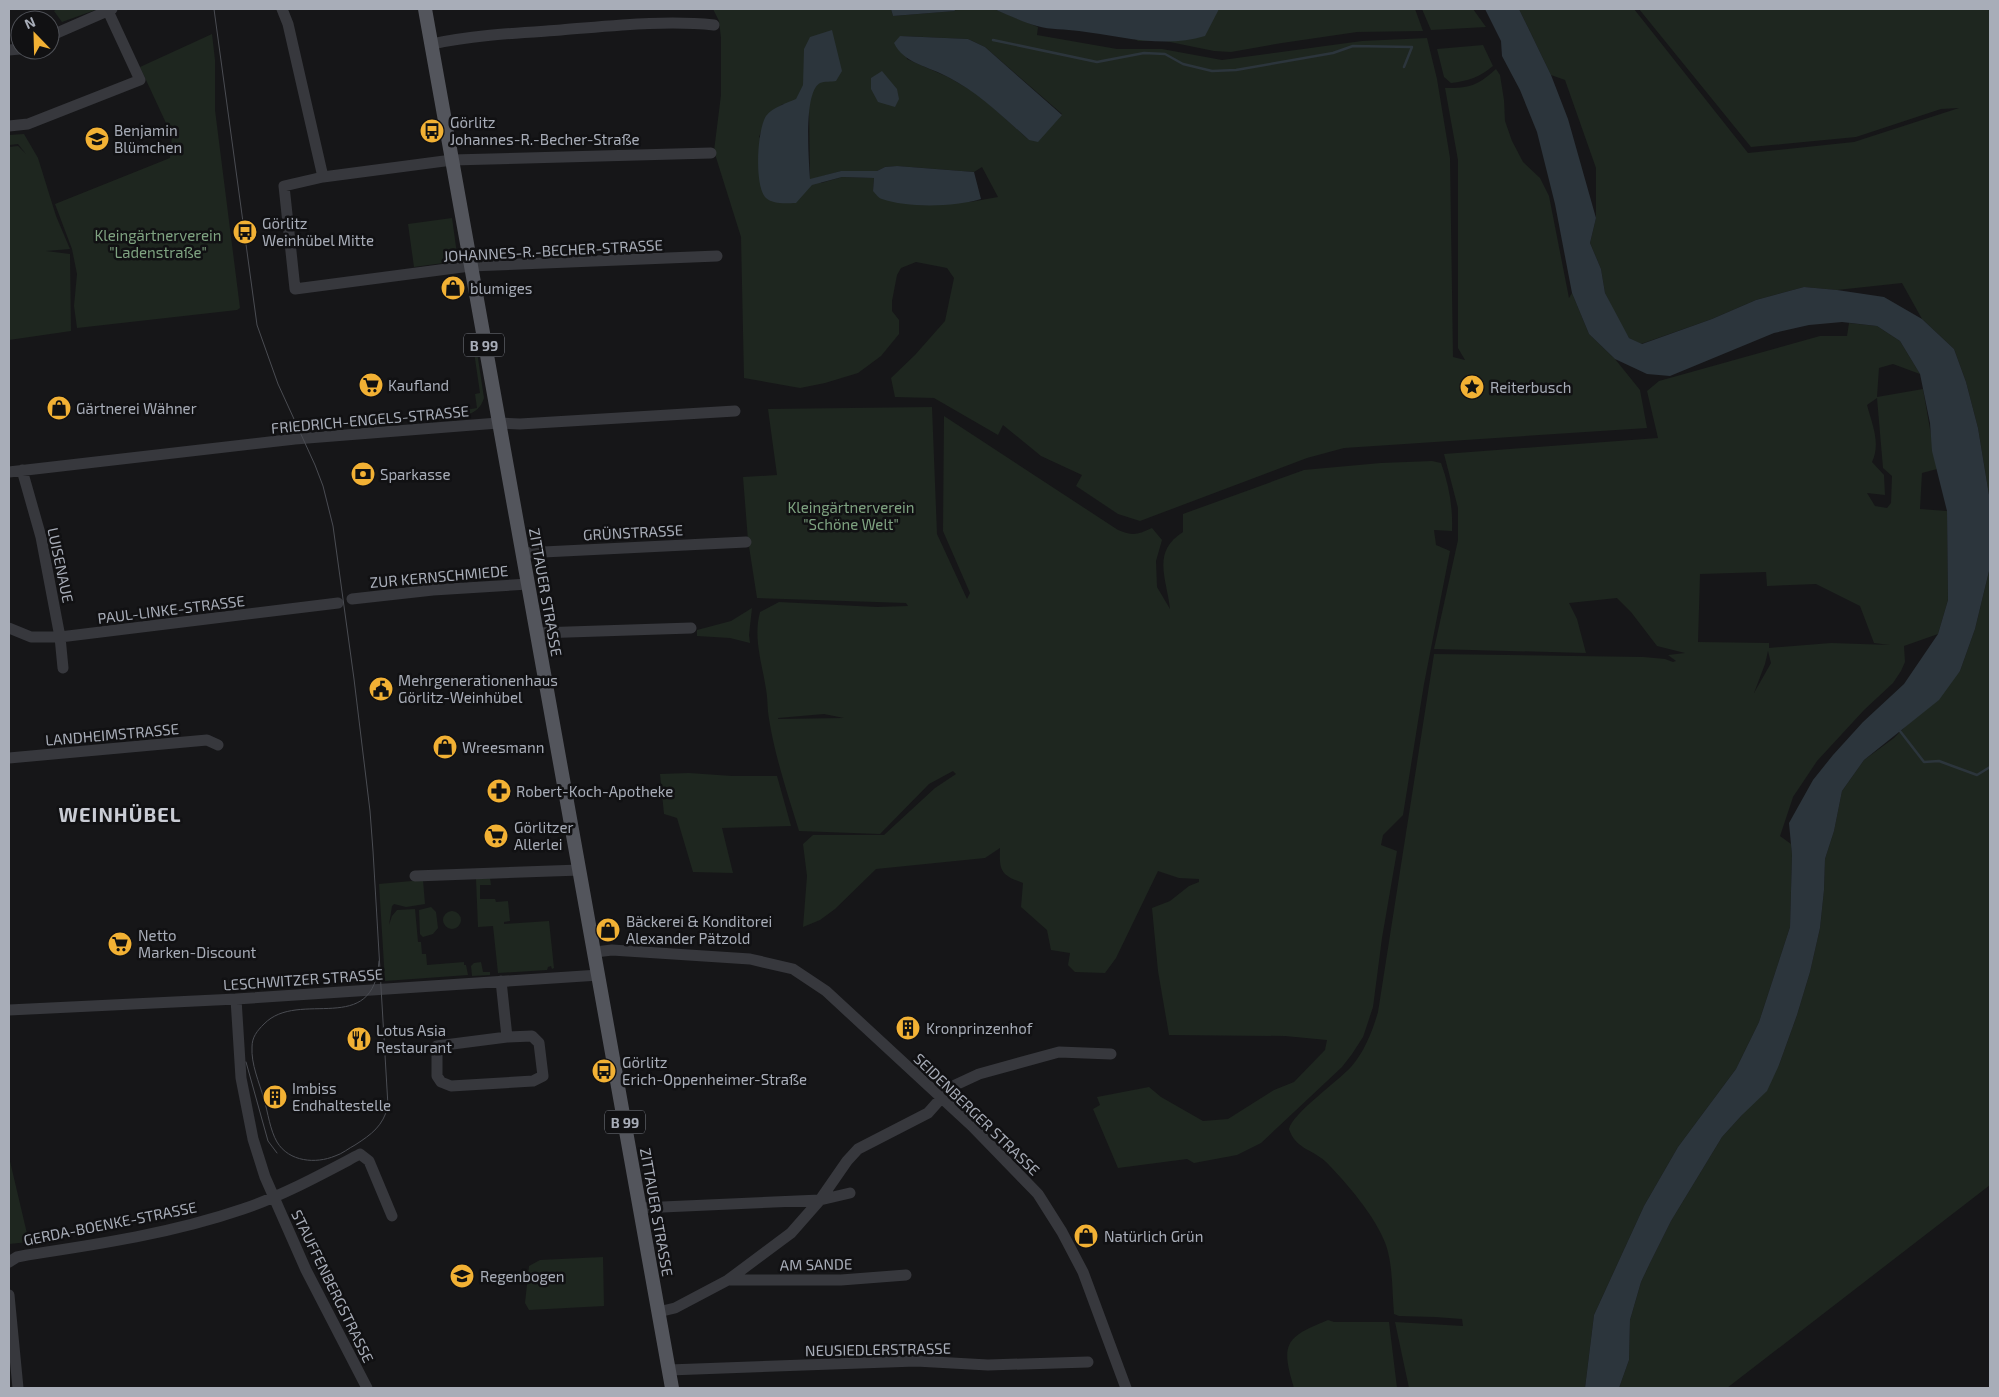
<svg xmlns="http://www.w3.org/2000/svg" width="1999" height="1397" viewBox="0 0 1999 1397" font-family="'Exo 2',sans-serif">
  <style>
    .green { fill: #1e261f; fill-rule: evenodd }
    .water { fill: #2c353c }
    .lines { fill: none; stroke-linecap: round; stroke-linejoin: round }
    .stream { stroke: #2c353c; stroke-width: 2.5 }
    .minor { stroke: #37383d; stroke-width: 11 }
    .major { stroke: #53555c; stroke-width: 14 }
    .tram { stroke: #4a4c52; stroke-width: 1 }
    .labels { text-anchor: middle; dominant-baseline: central; stroke-width: 5; stroke-linejoin: round; paint-order: stroke }
    .shield { fill: #111113; stroke: #7b7e86; stroke-width: 1 }
    .shield-label { font-size: 14px; font-weight: bold; fill: #a8adb8 }
    .poi-label { font-size: 15px; fill: #a8adb8; stroke: #111113; text-anchor: start }
    .park-label { font-size: 15px; fill: #7fa381; stroke: #111113 }
    .street-label { font-size: 15px; fill: #a8adb8; stroke: #111113 }
    .district-label { font-size: 20px; font-weight: bold; letter-spacing: 1px; fill: #c9ccd4; stroke: #111113 }
  </style>
  <rect width="100%" height="100%" fill="#161618"/>
  <path class="green" d="M57,9H98L62,22L54,11Z
    M713,9H891L893,16L954,11V9H994L1038,27L1037,35L1117,49H1162L1222,60L1362,41L1427,38L1437,79L1450,158L1453,357L1465,360L1458,348V160L1445,88C1470,88 1477,86 1496,69L1500,75L1504,100L1505,121L1512,141L1523,162L1540,178L1549,196L1569,298L1572,293L1589,334L1615,359L1640,390L1647,428L1344,448L1307,458L1140,521L1118,514L1076,486L1082,475L1041,456L1003,425L998,435L934,398L895,397L891,378L915,355L945,321L954,278L947,268L916,262L901,268L897,275L892,301V311L899,320V334L881,356L858,373L825,383L800,388L744,378L741,237L714,151L721,95V38L719,21ZM901,36L968,39L985,47L1062,114L1029,140L979,95L948,77L907,59ZM783,104L809,105L810,180L759,137L767,116ZM897,166L974,172L982,167L998,197L970,202L873,191L874,178L842,177L821,183L820,177L841,171H877L885,167Z
    M1088,9H1415L1423,31L1357,32L1282,43L1231,52L1214,51L1165,41H1138Z
    M1422,9H1473L1486,27L1431,30Z
    M1519,9H1634L1748,153L1854,142L1959,108L1941,109L1856,137L1751,147L1639,9H1990V501L1978,428L1966,382L1954,349L1922,319L1902,283L1837,290L1804,287L1756,300L1712,319L1641,344L1629,338L1618,321L1605,293L1601,269L1590,243L1596,218V168L1565,80L1551,75Z
    M212,34L215,60V110L240,308L237,310L77,328L74,306L77,274L72,249L55,204L170,158L172,136L140,67Z
    M1483,45L1493,66C1480,77 1468,81 1451,83L1444,77L1437,49Z
    M24,134L38,158L56,216L70,249L46,251L70,254L71,331L9,340V147L18,146L26,154L18,144L9,145V135Z
    M452,218L458,261L414,267L408,224Z
    M1849,323L1877,326L1900,341L1920,374L1893,364L1879,368L1877,397L1923,389L1937,469L1922,473L1920,509L1947,511L1948,600L1938,634L1904,646L1905,662L1901,671L1893,683L1864,710L1817,761L1793,797L1780,836L1791,844L1792,855L1790,927L1759,1022L1736,1069L1678,1147L1644,1206L1594,1315L1585,1388H1409L1395,1322L1463,1326L1462,1319L1435,1317L1399,1316L1394,1314C1392,1291 1393,1266 1386,1245C1376,1217 1346,1182 1325,1161C1311,1149 1295,1148 1289,1129C1293,1113 1337,1082 1351,1067C1365,1051 1372,1032 1378,1012L1434,654L1643,657L1665,659L1673,662L1676,661L1668,655L1685,653L1657,646L1631,612L1617,598L1569,603L1577,619L1586,653L1434,649L1458,540V508L1444,454L1658,438L1647,391L1659,381L1820,336H1847ZM1877,398L1883,468L1892,476L1891,503L1887,508L1875,506L1867,493L1885,495L1884,475L1872,462C1881,443 1872,424 1867,405ZM1766,572L1767,586L1816,584L1860,606L1874,643L1890,645L1831,643L1769,648V643L1698,642L1700,574ZM1768,651L1771,663L1754,693L1765,664Z
    M473,345H476L484,398C478,417 462,416 445,417L443,414L477,408L475,394L480,393Z
    M932,407L937,534L967,599L970,593L943,531L944,416L1118,530C1133,536 1137,535 1152,528L1162,540L1156,561L1157,587L1170,609C1167,579 1151,552 1183,532V514L1304,470L1381,463L1432,461L1441,463C1449,485 1453,507 1452,531L1434,530L1436,545L1450,551L1424,684L1403,815L1383,835L1381,845L1397,851L1382,938L1373,1007L1363,1037L1352,1054L1342,1067L1261,1143L1237,1155L1194,1163L1187,1159L1118,1168L1093,1109L1100,1105L1097,1097L1149,1087L1161,1097L1203,1121L1228,1119L1274,1090L1294,1082L1325,1050L1327,1040L1285,1036L1169,1035L1158,971L1152,908L1170,901L1189,886L1199,882V879L1179,878L1158,871L1116,958L1105,973L1075,972L1068,965L1070,953L1051,950L1047,930L1021,907L1023,883C1001,875 999,871 1000,848L985,858L876,869L835,909L820,920L803,927L807,876L803,844L813,835H884L935,788L956,774L953,771L929,784L880,834L799,831C788,795 775,757 769,719C767,709 768,699 766,689C762,663 753,638 760,612L779,602L877,607L908,606L906,603L757,598L748,540L743,477L777,475L768,409ZM824,714L844,718L778,719V718Z
    M1990,567V1185L1727,1388H1619L1629,1360L1630,1320L1641,1282L1650,1263L1671,1221L1722,1137L1742,1115L1779,1065L1797,1015L1810,972L1820,928L1824,890L1825,859L1834,831L1842,791L1864,760L1894,738L1960,671L1975,629Z
    M752,608L749,635L750,643L730,638L697,636V630L731,621Z
    M689,773L732,776H777L791,826L722,828L733,873L693,872L677,818L664,814L660,774Z
    M490,878L491,885H480V899H495L496,902L508,901L510,921L504,922V924L549,921L554,968L552,969L551,966L548,967L547,970L498,973L493,926L478,927L476,879Z
    M423,880L425,904L406,907L394,904L392,906L389,925L392,916L397,910L415,909L418,942H421L422,954H426L427,965L464,962V965H466L468,975L385,981L379,884Z
    M431,907L436,912L438,928L433,934L423,937L420,934L419,910Z
    M443 920a9 9 0 1 1 18 0a9 9 0 1 1-18 0Z
    M481,962L483,972H490V975L472,976L471,966L474,963Z
    M9,1157L29,1242L9,1244Z
    M603,1257L604,1306L529,1310L525,1303L529,1266L540,1260Z
    M1328,1320L1334,1322H1389L1397,1388H1294C1280,1343 1286,1337 1328,1320Z"/>
  <path class="water" d="M891,9H954L955,11L893,16Z
    M994,9H1219L1205,36C1165,49 1119,36 1079,31C1066,29 1050,30 1037,26C1023,22 1008,15 994,9Z
    M1485,9H1519L1551,75L1568,119L1596,218L1590,243L1601,269L1605,293L1629,338L1642,344L1712,319L1756,300L1804,287L1837,290L1884,297L1922,319L1954,349L1966,382L1978,428L1990,501V567L1975,629L1960,671L1939,700L1864,760L1842,791L1834,831L1825,859L1824,890L1820,928L1810,972L1797,1015L1779,1065L1767,1091L1742,1115L1722,1137L1671,1221L1650,1263L1641,1282L1630,1320L1629,1360L1619,1388H1585L1594,1315L1644,1206L1678,1147L1736,1069L1759,1022L1790,927L1792,855L1789,823L1813,780L1833,755L1863,722L1904,684L1938,634L1948,600L1947,511L1932,451L1930,423L1920,374L1900,341L1877,326L1842,322L1809,325L1774,333L1670,376L1647,374L1615,359L1589,334L1572,293L1555,204L1537,132L1520,90L1502,56L1501,41Z
    M832,30L842,71L836,81C832,82 824,81 820,83C803,92 809,161 810,179L841,171H877L885,167L897,166L974,172L981,199C955,207 907,208 882,199C878,198 876,194 873,191L874,178L842,177L812,185L796,203C787,203 774,205 766,198C754,187 757,130 766,116C773,107 787,103 796,99L803,85L804,49L810,37Z
    M900,36L968,39L985,47L1062,115L1038,142L1029,140C1003,117 979,93 948,77C930,67 903,63 894,43Z
    M882,71L897,89L899,99L895,107L878,102L871,89V78Z"/>
  <g class="lines">
    <path class="stream" d="M993,40L1097,62L1144,53L1165,54L1183,64L1212,71L1236,70L1333,53L1353,46L1412,47L1404,67
      M1900,731L1924,762L1939,761L1977,775L1990,767"/>
    <path class="minor" d="M282,9L288,24L323,177
      M50,36L112,9
      M432,44C474,35 518,33 561,30C612,26 664,20 714,25
      M9,50L20,49
      M9,126L28,124L140,80L108,11
      M711,153L452,160L323,177L284,186L295,289L470,266L717,256
      M22,470L41,537L60,637L63,668
      M9,472L295,439L498,423L520,424L735,411
      M523,553L746,542
      M352,599L433,590L528,584
      M9,628L31,637H60L338,603
      M538,633L691,628
      M9,758L207,740L218,745
      M415,876L580,870
      M595,952L612,950L750,959L793,969L826,991L972,1126L1038,1194L1062,1232L1083,1272L1126,1388
      M501,981L507,1037L532,1036L539,1043L543,1076L533,1081L451,1086L441,1082L437,1076V1046L507,1037
      M236,999L241,1078L253,1139L265,1177L306,1270L367,1388
      M9,1010L236,999L599,975
      M640,1208L820,1200L850,1193
      M9,1262L17,1257L27,1255C100,1244 173,1233 243,1209C284,1195 322,1174 360,1154L369,1161L392,1216
      M728,1280H841L906,1275
      M9,1295L18,1388
      M658,1312L675,1308L728,1280L791,1233L820,1200L847,1161L858,1149L928,1113L951,1087L979,1074L1059,1052L1111,1054
      M669,1370L916,1361L988,1365L1088,1362"/>
    <path class="major" d="M425,9L672,1388"/>
    <path class="tram" d="M214,9L257,325L278,384L315,465L323,486L333,526L354,679L370,811L373,851L388,1106C383,1126 372,1134 355,1145C349,1148 342,1154 335,1156C316,1164 289,1162 277,1142C270,1130 268,1113 264,1099C259,1082 251,1064 252,1047C252,1037 257,1031 264,1024C299,988 374,1039 379,961
      M246,1062L268,1141L277,1153"/>
  </g>
  <defs>
    <symbol id="bus-disc" viewBox="-11 -11 22 22"><circle r="9.5" fill="#f2b134" stroke="#111113"/><path d="M-5-6H5V4H4V6H2V4H-2V6H-4V4H-5ZM-3.5-4V0h7V-4ZM-3.5 1.2v1.5H-2V1.2ZM2 1.2v1.5H3.5V1.2Z" fill="#111"/></symbol>
    <symbol id="school-disc" viewBox="-11 -11 22 22"><circle r="9.5" fill="#f2b134" stroke="#111113"/><path d="M0-5L7-2L0 1L-7-2ZM-4 1L0 2.5L4 1V4Q0 6-4 4Z" fill="#111"/></symbol>
    <symbol id="shop-disc" viewBox="-11 -11 22 22"><circle r="9.5" fill="#f2b134" stroke="#111113"/><path d="M-5-2.5h2.3a2.7 3.5 0 0 1 5.4 0H5L5.5 6h-11ZM-1.5-2.5h3a1.5 2.3 0 0 0-3 0Z" fill="#111"/></symbol>
    <symbol id="supermarket-disc" viewBox="-11 -11 22 22"><circle r="9.5" fill="#f2b134" stroke="#111113"/><path d="M-6-5.5h2.5l.6 2H6L4.5 2H-2.5L-4.4-4H-6ZM-1.5 3.2a1.3 1.3 0 1 0 .1 0ZM3 3.2a1.3 1.3 0 1 0 .1 0Z" fill="#111"/></symbol>
    <symbol id="sight-disc" viewBox="-11 -11 22 22"><circle r="9.5" fill="#f2b134" stroke="#111113"/><path d="M0-6L1.8-2.2L6-1.7L2.9 1.2L3.7 5.4L0 3.3L-3.7 5.4L-2.9 1.2L-6-1.7L-1.8-2.2Z" fill="#111"/></symbol>
    <symbol id="bank-disc" viewBox="-11 -11 22 22"><circle r="9.5" fill="#f2b134" stroke="#111113"/><path d="M-6-4H6V4H-6ZM0-2.3a2.3 2.3 0 1 0 0 4.6a2.3 2.3 0 1 0 0-4.6Z" fill="#111"/></symbol>
    <symbol id="civic-disc" viewBox="-11 -11 22 22"><circle r="9.5" fill="#f2b134" stroke="#111113"/><path d="M-.6-6.5H3V-4.5H.6V-3L4-1V1h2V6H-6V1h2V-1L-.6-3ZM-1.2 2.5V6h2.4V2.5Z" fill="#111"/></symbol>
    <symbol id="pharmacy-disc" viewBox="-11 -11 22 22"><circle r="9.5" fill="#f2b134" stroke="#111113"/><path d="M-2-6h4v4h4v4h-4v4h-4v-4h-4v-4h4Z" fill="#111"/></symbol>
    <symbol id="building-disc" viewBox="-11 -11 22 22"><circle r="9.5" fill="#f2b134" stroke="#111113"/><path d="M-4-6H4V6H1V3H-1V6H-4ZM-2.5-4.3h1.7v1.8h-1.7ZM.8-4.3h1.7v1.8H.8ZM-2.5-1h1.7V.8h-1.7ZM.8-1h1.7V.8H.8Z" fill="#111"/></symbol>
    <symbol id="restaurant-disc" viewBox="-11 -11 22 22"><circle r="9.5" fill="#f2b134" stroke="#111113"/><path d="M-5-6h1v4h1v-4h1v4h1v-4h1v5L-1.5 .5V6h-2V.5L-5-1ZM5-6V6H3V1.5H1.5Q1.5-4 5-6Z" fill="#111"/></symbol>
  </defs>
  <g fill-rule="evenodd">
    <use href="#bus-disc" x="418" y="117" width="28" height="28"/>
    <use href="#school-disc" x="83" y="125" width="28" height="28"/>
    <use href="#bus-disc" x="231" y="218" width="28" height="28"/>
    <use href="#shop-disc" x="439" y="274" width="28" height="28"/>
    <use href="#supermarket-disc" x="357" y="371" width="28" height="28"/>
    <use href="#sight-disc" x="1458" y="373" width="28" height="28"/>
    <use href="#shop-disc" x="45" y="394" width="28" height="28"/>
    <use href="#bank-disc" x="349" y="460" width="28" height="28"/>
    <use href="#civic-disc" x="367" y="675" width="28" height="28"/>
    <use href="#shop-disc" x="431" y="733" width="28" height="28"/>
    <use href="#pharmacy-disc" x="485" y="777" width="28" height="28"/>
    <use href="#supermarket-disc" x="482" y="822" width="28" height="28"/>
    <use href="#shop-disc" x="594" y="916" width="28" height="28"/>
    <use href="#supermarket-disc" x="106" y="930" width="28" height="28"/>
    <use href="#building-disc" x="894" y="1014" width="28" height="28"/>
    <use href="#restaurant-disc" x="345" y="1025" width="28" height="28"/>
    <use href="#bus-disc" x="590" y="1057" width="28" height="28"/>
    <use href="#building-disc" x="261" y="1083" width="28" height="28"/>
    <use href="#shop-disc" x="1072" y="1222" width="28" height="28"/>
    <use href="#school-disc" x="448" y="1262" width="28" height="28"/>
  </g>
  <g class="labels">
    <g class="shield">
      <rect x="464" y="333.5" width="40" height="23" rx="4"/>
      <rect x="605" y="1110.5" width="40" height="23" rx="4"/>
    </g>
    <g class="shield-label">
      <text x="484" y="345">B 99</text>
      <text x="625" y="1122">B 99</text>
    </g>
    <g class="poi-label">
      <text x="450" y="122">Görlitz<tspan x="450" dy="17">Johannes-R.-Becher-Straße</tspan></text>
      <text x="114" y="130">Benjamin<tspan x="114" dy="17">Blümchen</tspan></text>
      <text x="262" y="223">Görlitz<tspan x="262" dy="17">Weinhübel Mitte</tspan></text>
      <text x="470" y="288">blumiges</text>
      <text x="388" y="385">Kaufland</text>
      <text x="1490" y="387">Reiterbusch</text>
      <text x="76" y="408">Gärtnerei Wähner</text>
      <text x="380" y="474">Sparkasse</text>
      <text x="398" y="680">Mehrgenerationenhaus<tspan x="398" dy="17">Görlitz-Weinhübel</tspan></text>
      <text x="462" y="747">Wreesmann</text>
      <text x="516" y="791">Robert-Koch-Apotheke</text>
      <text x="514" y="827">Görlitzer<tspan x="514" dy="17">Allerlei</tspan></text>
      <text x="626" y="921">Bäckerei &amp; Konditorei<tspan x="626" dy="17">Alexander Pätzold</tspan></text>
      <text x="138" y="935">Netto<tspan x="138" dy="17">Marken-Discount</tspan></text>
      <text x="926" y="1028">Kronprinzenhof</text>
      <text x="376" y="1030">Lotus Asia<tspan x="376" dy="17">Restaurant</tspan></text>
      <text x="622" y="1062">Görlitz<tspan x="622" dy="17">Erich-Oppenheimer-Straße</tspan></text>
      <text x="292" y="1088">Imbiss<tspan x="292" dy="17">Endhaltestelle</tspan></text>
      <text x="1104" y="1236">Natürlich Grün</text>
      <text x="480" y="1276">Regenbogen</text>
    </g>
    <g class="park-label">
      <text x="158" y="235">Kleingärtnerverein<tspan x="158" dy="17">"Ladenstraße"</tspan></text>
      <text x="851" y="507">Kleingärtnerverein<tspan x="851" dy="17">"Schöne Welt"</tspan></text>
    </g>
    <g class="street-label">
      <text transform="translate(553 250) rotate(-3)">JOHANNES-R.-BECHER-STRASSE</text>
      <text transform="translate(370 419) rotate(-5)">FRIEDRICH-ENGELS-STRASSE</text>
      <text transform="translate(633 532) rotate(-3)">GRÜNSTRASSE</text>
      <text transform="translate(61 565) rotate(78)">LUISENAUE</text>
      <text transform="translate(439 576) rotate(-5)">ZUR KERNSCHMIEDE</text>
      <text transform="translate(546 592) rotate(80)">ZITTAUER STRASSE</text>
      <text transform="translate(171 609) rotate(-7)">PAUL-LINKE-STRASSE</text>
      <text transform="translate(112 734) rotate(-5)">LANDHEIMSTRASSE</text>
      <text transform="translate(303 979) rotate(-4)">LESCHWITZER STRASSE</text>
      <text transform="translate(977 1114) rotate(44)">SEIDENBERGER STRASSE</text>
      <text transform="translate(657 1212) rotate(80)">ZITTAUER STRASSE</text>
      <text transform="translate(110 1223) rotate(-11)">GERDA-BOENKE-STRASSE</text>
      <text transform="translate(816 1264) rotate(-1)">AM SANDE</text>
      <text transform="translate(333 1286) rotate(64)">STAUFFENBERGSTRASSE</text>
      <text transform="translate(878 1349) rotate(-1)">NEUSIEDLERSTRASSE</text>
    </g>
    <g class="district-label">
      <text x="120" y="814">WEINHÜBEL</text>
    </g>
  </g>
  <rect width="1999" height="1397" fill="none" stroke="#a8adb8" stroke-width="20"/>
  <g transform="translate(35 35) rotate(337)"><circle r="24" fill="#111113" stroke="#4d4f55"/>
  <path d="M0-4L9 19L0 12L-9 19Z" fill="#f2b134"/>
  <text y="-8" font-size="14" font-weight="bold" text-anchor="middle" fill="#a8adb8">N</text>
  </g>
</svg>
